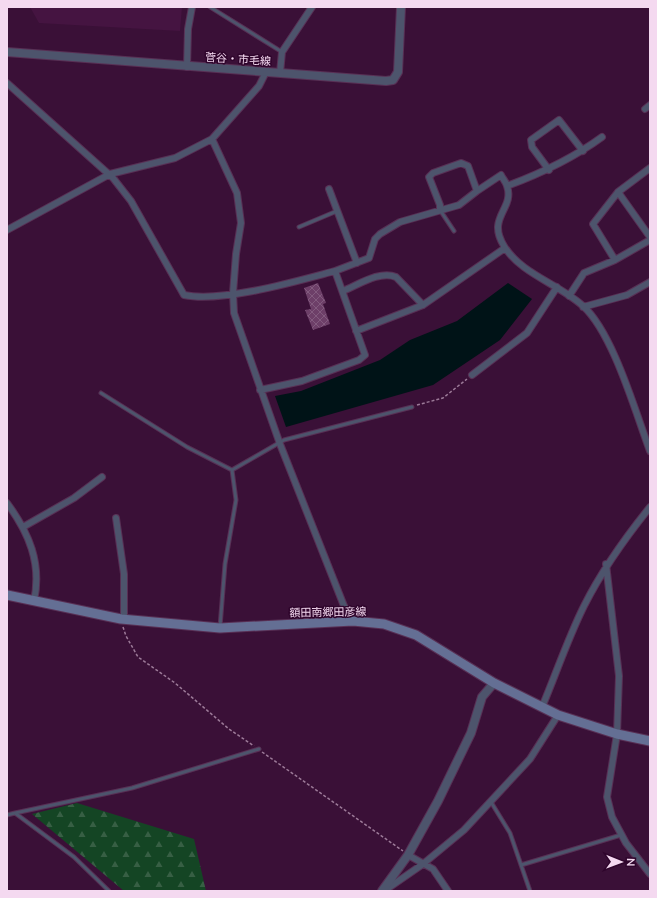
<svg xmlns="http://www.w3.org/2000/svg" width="657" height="898" viewBox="0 0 657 898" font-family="Mulish,'Noto Sans JP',sans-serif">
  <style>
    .built { fill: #451441 }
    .forest { fill: url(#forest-firs) }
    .water { fill: #001317 }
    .building { fill: url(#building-cross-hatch) }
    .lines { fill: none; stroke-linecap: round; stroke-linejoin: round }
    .service-casing { stroke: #583055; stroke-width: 5 }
    .minor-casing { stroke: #583055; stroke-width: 8 }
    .tertiary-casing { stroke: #583055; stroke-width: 10 }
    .secondary-casing { stroke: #583055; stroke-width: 11 }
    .path { stroke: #9c7a98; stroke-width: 1.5; stroke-dasharray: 3 2; stroke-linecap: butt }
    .service { stroke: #4d546c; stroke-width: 3 }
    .minor { stroke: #4d546c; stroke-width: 6 }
    .tertiary { stroke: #4d546c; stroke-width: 8 }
    .secondary { stroke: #646f94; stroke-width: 9 }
    .labels { text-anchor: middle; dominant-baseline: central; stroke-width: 3; stroke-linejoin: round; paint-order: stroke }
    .street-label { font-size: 11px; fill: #f4d9f0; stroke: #2f052c }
  </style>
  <defs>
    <pattern id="forest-firs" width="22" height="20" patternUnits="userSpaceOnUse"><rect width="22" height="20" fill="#144524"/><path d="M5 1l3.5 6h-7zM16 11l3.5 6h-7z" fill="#375f44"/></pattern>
    <pattern id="building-cross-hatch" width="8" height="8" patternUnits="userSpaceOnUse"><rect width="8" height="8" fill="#6d3f68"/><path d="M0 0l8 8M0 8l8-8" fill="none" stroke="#825a7e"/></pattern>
  </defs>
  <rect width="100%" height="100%" fill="#3a1037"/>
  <path class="built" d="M30,7H182L180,31L39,23Z"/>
  <path class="forest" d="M77,803L194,839L206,891H124L32,814Z"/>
  <path class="water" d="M508,283L532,299L500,340L433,385L286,427L275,396L301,391L380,360L410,340L457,321Z"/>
  <path class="building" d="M318,283L326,303L323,304L330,324L313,330L305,310L311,309L304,288Z"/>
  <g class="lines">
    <defs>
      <path id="service" d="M210,7L282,52
        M440,210L454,231
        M299,227L337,211
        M101,393L187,447L232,470L284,440L412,407
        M220,627L225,564L236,500L232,470
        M491,802L510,833L530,891
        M15,813L132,788L259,749
        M7,815L15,813L74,857L109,891
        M521,865L621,835"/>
      <path id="minor" d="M187,67L188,29L192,7
        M280,73L282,52L312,7
        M7,83L113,178L131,201L184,295C222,303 297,281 335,271
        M645,109L650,105
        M212,139L237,193L241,223L236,254L233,293L234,313L280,444L344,606L353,621
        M549,170L532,147L531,140L559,120L583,151
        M507,186C542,173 572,159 602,137
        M329,189L357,263
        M618,192L650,237
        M440,210V205L429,177L433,173L461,163L468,166L477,191
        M7,230L110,174L175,158L212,139L259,86L266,72
        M615,260L593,224L618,192L650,168
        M343,291C358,285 380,270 396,277L423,305
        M569,296L584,273L615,260L650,240
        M583,307L627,295L650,282
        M356,331L423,305L505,248
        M472,375L527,333L557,287
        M260,390L302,381L359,360L365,355L335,271L369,258L375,239L380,234L400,222L459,205L477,191L501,175C503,179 506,182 507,186C515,209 486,217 504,246C521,274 559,284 583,306C613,333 635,411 650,451
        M7,503C29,533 42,563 34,601
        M116,518L124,574V619
        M23,527L74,498L102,477
        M606,564L619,676L617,734L607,797L612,817L626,843L650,874
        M542,707C556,674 568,638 584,606C602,570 625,538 650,507
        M408,855L433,869L448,891
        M384,891L423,864L464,830L530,759L558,715"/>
      <path id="tertiary" d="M7,52L386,81L393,80L398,72L401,7
        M382,891L408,855L438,801L471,733L482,697L494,683"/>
      <path id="secondary" d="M7,595L121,619L220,628L353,621L384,624L416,635L494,683L558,715L617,734L650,741"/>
    </defs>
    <use href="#service" class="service-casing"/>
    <use href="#minor" class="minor-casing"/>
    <use href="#tertiary" class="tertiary-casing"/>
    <use href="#secondary" class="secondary-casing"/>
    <path class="path" d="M417,405L443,398L467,379
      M123,627L126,636L138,657L175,683L229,729L254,746
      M262,752L403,851"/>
    <use href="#service" class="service"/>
    <use href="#minor" class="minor"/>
    <use href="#tertiary" class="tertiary"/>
    <use href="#secondary" class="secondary"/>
  </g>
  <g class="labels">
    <g class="street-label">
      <text transform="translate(238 59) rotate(4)">菅谷・市毛線</text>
      <text transform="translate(328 612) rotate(-1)">額田南郷田彦線</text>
    </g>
  </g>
  <rect width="657" height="898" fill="none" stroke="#f4d9f0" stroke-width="16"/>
  <g transform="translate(621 862) rotate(91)" stroke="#2f052c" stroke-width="3" paint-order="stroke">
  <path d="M0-3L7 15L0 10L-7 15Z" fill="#f4d9f0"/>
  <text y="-6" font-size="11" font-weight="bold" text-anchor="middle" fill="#f4d9f0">N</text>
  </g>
</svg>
